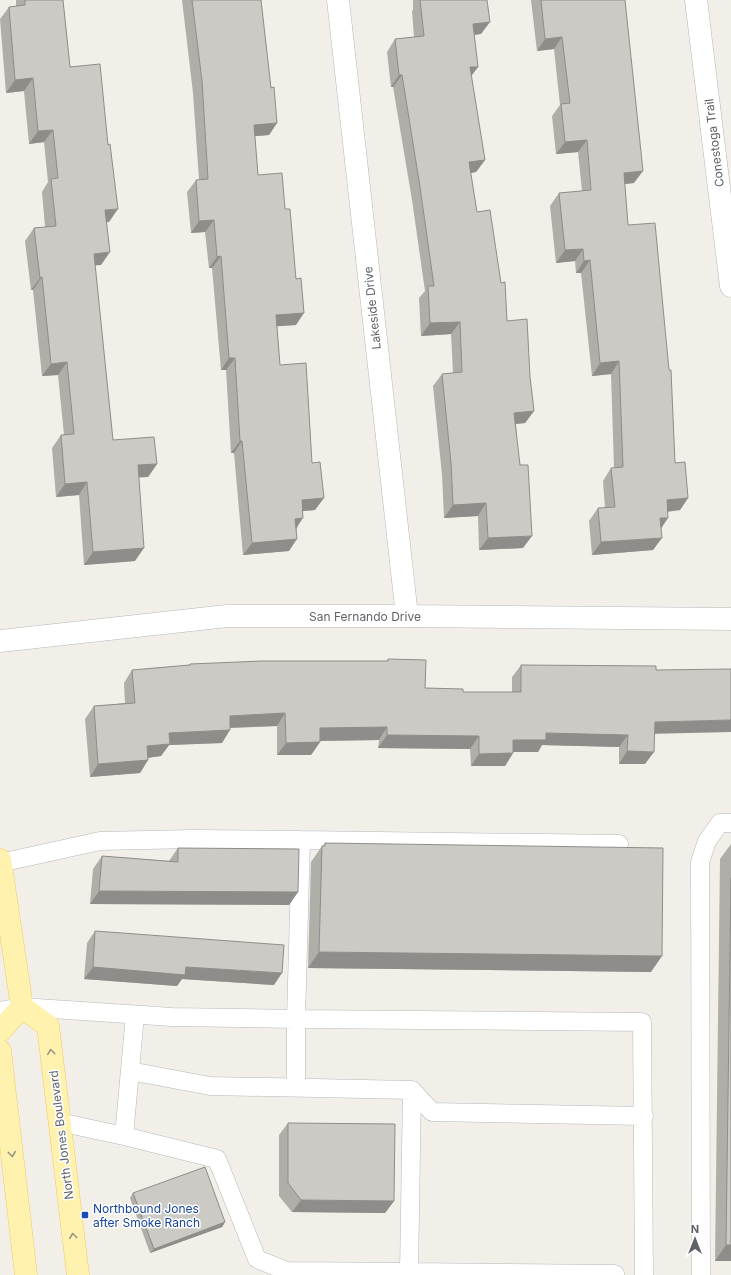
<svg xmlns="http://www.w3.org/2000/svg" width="731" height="1275" viewBox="0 0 731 1275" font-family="Inter,sans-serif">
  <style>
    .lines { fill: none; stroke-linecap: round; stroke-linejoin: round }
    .lane-casing { stroke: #b5b8bc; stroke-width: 19 }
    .street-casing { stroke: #b5b8bc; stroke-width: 23 }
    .primary-casing { stroke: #f2c960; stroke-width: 23 }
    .lane { stroke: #fff; stroke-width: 18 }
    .street { stroke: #fff; stroke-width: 22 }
    .primary { stroke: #fff2af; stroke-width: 22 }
    .wall { fill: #afaea9 }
    .shaded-wall { fill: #8f8d8a }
    .building { fill: #cccac5; stroke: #8f8d8a }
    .oneway { stroke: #979581 }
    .transit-dot { fill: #1a4fb4; stroke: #fff; stroke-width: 1.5 }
    .labels { text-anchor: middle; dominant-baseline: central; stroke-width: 3; stroke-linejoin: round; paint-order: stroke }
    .street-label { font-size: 12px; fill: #5f6368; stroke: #fff }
    .transit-label { font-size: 12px; fill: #164399; stroke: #fff; text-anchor: start }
  </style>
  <rect width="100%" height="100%" fill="#f1efe8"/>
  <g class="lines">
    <defs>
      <path id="lane" d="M0,863L100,841L192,839L301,840L619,844
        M0,1011L22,1007L172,1017L296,1019L642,1022L644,1275
        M130,1071L210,1086L412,1090L432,1112L644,1116
        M296,1087V1019L301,840
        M59,1122L124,1136L217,1159L257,1259L287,1271L409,1272L412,1090
        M124,1136L135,1015
        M409,1275V1272L615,1274
        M701,1275L700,862L707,841L720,823H731"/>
      <path id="street" d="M338,0L407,616
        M696,0L731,286
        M0,641L227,616H407L731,619"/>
      <path id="primary" d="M0,860L22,1007L48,1026L78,1275
        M0,1031L22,1007
        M0,1051L26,1275"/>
    </defs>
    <use href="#lane" class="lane-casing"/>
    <use href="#street" class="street-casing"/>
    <use href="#primary" class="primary-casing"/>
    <use href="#lane" class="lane"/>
    <use href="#street" class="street"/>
    <use href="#primary" class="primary"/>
  </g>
  <path class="wall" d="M16,0H65H63L70,67L109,222H106L101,265H95L113,440L157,464L148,477H139L135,561L84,565L79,495L56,497L52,448L61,435H64L58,375L42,376L33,290H31L25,241L34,228L45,227L42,192L48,182L44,142L29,144L24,91L6,93L0,19L9,7L16,6Z
    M182,0H261L271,88L277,123L269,135L255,136L258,175L296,325L277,326L280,365L312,463L315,510L303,511L289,551L243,555L234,453H231L226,370H221L212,268H209L205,232L191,233L187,192L196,180H199L193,93Z
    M413,0H487L481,34L474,35L478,67L471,76L485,160L476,172L471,173L477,212L501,283L507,321L530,377L534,411L525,423L516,424L523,548L479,550L478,516L444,518L442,475L433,386L442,374L453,373L451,334L421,336L419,298L425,291L412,200L393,87H391L387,52L395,39L414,37L412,11L413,10Z
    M531,0H625L634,183L625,184L628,225L675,463L688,498L680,510L668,512L653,550L592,555L589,521L598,508H605L603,481L611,468H614L611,374L592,376L581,273H576L575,261L556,263L550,206L559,193L582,191L578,152L556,154L552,116L560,105L554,49L537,51Z
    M388,659L425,688L463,692H512V677L521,665L654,734L645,764H619V747L542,745L538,752H513V753L505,766H471L470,749L378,748L379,740L320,741V742L311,755H277V726L230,728L222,743L169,745L161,756L148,758V760L140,773L90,777L85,719L94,706L125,703L124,683L132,670L189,665L190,664L387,661Z
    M325,843L651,972L308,968L311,862L322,846H323Z
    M731,844V1261H715L720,859Z
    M178,848L298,892L289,905L90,904L93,869L102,856L169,861Z
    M95,931L274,985L182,979L177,986L84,979L87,943Z
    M288,1123L394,1201L385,1213L292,1212L279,1196V1135Z
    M133,1193L225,1222L222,1227L150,1253L130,1198Z"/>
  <path class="shaded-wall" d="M490,22L481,34L464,36L473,24Z
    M562,37L554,49L537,51L545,39Z
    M470,67H478L469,79Z
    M399,75H402L393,87H391Z
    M33,78L24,91L6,93L15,80Z
    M277,123L269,135L246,137L254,125Z
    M53,130L44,142L29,144L38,131Z
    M587,140L578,152L556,154L565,142Z
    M485,160L476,172L461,175L469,162Z
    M643,171L634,183L615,185L624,173Z
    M118,209L109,222L96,223L105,210Z
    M214,220L205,232L191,233L199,221Z
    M583,249L575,261L556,263L565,250Z
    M110,252L101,265L85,266L94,254Z
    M221,256L212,268H209L217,257Z
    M590,260L581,273H576L584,261Z
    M42,277L33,290H31L40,278Z
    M304,313L296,325L267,327L276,315Z
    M460,322L451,334L421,336L430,323Z
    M229,358H235L226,370H221Z
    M619,361L611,374L592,376L600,363Z
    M67,362L58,375L42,376L51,364Z
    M534,411L525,423L506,425L514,413Z
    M240,441H242L234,453H231Z
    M157,464L148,477L129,478L138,465Z
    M87,482L79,495L56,497L65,484Z
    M324,498L315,510L293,512L302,500Z
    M688,498L680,510L658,512L667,500Z
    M486,503L478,516L444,518L453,505Z
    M303,518L295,530V519Z
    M660,518H668L660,530Z
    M532,536L523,548L479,550L488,538Z
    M662,538L653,550L592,555L601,542Z
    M297,539L289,551L243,555L252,543Z
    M144,548L135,561L84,565L93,552Z
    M285,713L277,726L221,728L230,716Z
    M731,720V732L646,734L655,722Z
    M387,727L379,740L311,741L320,728Z
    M230,730L222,743L169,745L161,756L138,759L147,746L169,733Z
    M546,733L628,735L619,747L542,745L538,752H505L513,740Z
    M387,735L479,736L470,749L378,748Z
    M320,742L311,755H277L286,743Z
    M627,751L654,752L645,764H619Z
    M513,753L505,766H471L479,754Z
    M148,760L140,773L90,777L98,764Z
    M99,891L298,892L289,905L90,904Z
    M319,952L662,956L651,972L308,968Z
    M93,967H186L282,973L274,985L182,979L177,986L84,979Z
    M301,1200L394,1201L385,1213L292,1212Z
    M225,1222L222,1227L150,1253L154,1249Z
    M726,1245H731V1261H715Z"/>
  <path class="building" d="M25,0H63L70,67L100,64L108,145L110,144L118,209L105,210L110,252L94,254L113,440L154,437L157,464L138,465L144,548L93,552L87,482L65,484L61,435L74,434L67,362L51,364L42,277L40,278L34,228L56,226L51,179L58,178L53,130L38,131L33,78L15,80L9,7L25,5Z
    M192,0H261L271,88L274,87L277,123L254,125L258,175L282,173L285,209H290L296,279L301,278L304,313L276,315L280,365L306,363L312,463L320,462L324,498L302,500L303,518L295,519L297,539L252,543L242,441H240L235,358H229L221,256L217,257L214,220L199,221L196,180L208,179L202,81Z
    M420,0H487L490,22L473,24L478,67H470L485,160L469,162L477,212L490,210L501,283L505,282L507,321L527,319L530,377L534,411L514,413L520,465H528L532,536L488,538L486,503L453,505L451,463L442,374L462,372L460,322L430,323L428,286H434L420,187L402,75H399L395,39L424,36Z
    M541,0H625L643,171L624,173L628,225L655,223L669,370H671L675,463L685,462L688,498L667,500L668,518H660L662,538L601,542L598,508L615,507L611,468L623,467L619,361L600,363L590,260L584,261L583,249L565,250L559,193L591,190L587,140L565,142L561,104L570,103L562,37L545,39Z
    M388,659L426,660L425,688L463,689V692H521V665L656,666V670L731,669V720L655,722L654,752L627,751L628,735L546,733V740H513V753L479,754V736L387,735V727L320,728V742L286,743L285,713L230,716V730L169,733L170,744L147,746L148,760L98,764L94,706L135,703L132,670L190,665V664L262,661H388Z
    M325,843L663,848L662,956L319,952L322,846H325Z
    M178,848L299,849L298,892L99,891L102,856L178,862Z
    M731,878V1245H726Z
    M95,931L284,945L282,973L186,967L185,975L93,967Z
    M288,1123L395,1124L394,1201L301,1200L288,1183Z
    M205,1167L225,1222L154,1249L133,1193Z"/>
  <defs><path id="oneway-chevron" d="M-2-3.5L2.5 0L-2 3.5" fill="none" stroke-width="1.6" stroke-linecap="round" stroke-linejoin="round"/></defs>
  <g class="oneway">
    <use href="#oneway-chevron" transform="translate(51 1052) rotate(-97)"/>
    <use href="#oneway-chevron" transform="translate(12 1154) rotate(83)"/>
    <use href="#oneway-chevron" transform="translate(73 1236) rotate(-97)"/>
  </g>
  <rect class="transit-dot" x="81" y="1211" width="8" height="8" rx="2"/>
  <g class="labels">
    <g class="street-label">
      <text transform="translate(714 143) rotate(-97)">Conestoga Trail</text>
      <text transform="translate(372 308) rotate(-96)">Lakeside Drive</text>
      <text x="365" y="616">San Fernando Drive</text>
      <text transform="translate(61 1135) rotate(-97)">North Jones Boulevard</text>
    </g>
    <g class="transit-label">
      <text x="93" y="1208">Northbound Jones<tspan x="93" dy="14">after Smoke Ranch</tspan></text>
    </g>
  </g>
  <g transform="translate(695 1239)" stroke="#ffffff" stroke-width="3" paint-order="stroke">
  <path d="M0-3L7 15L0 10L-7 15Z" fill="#5f6368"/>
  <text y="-6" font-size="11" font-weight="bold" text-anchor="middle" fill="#5f6368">N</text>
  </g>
</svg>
